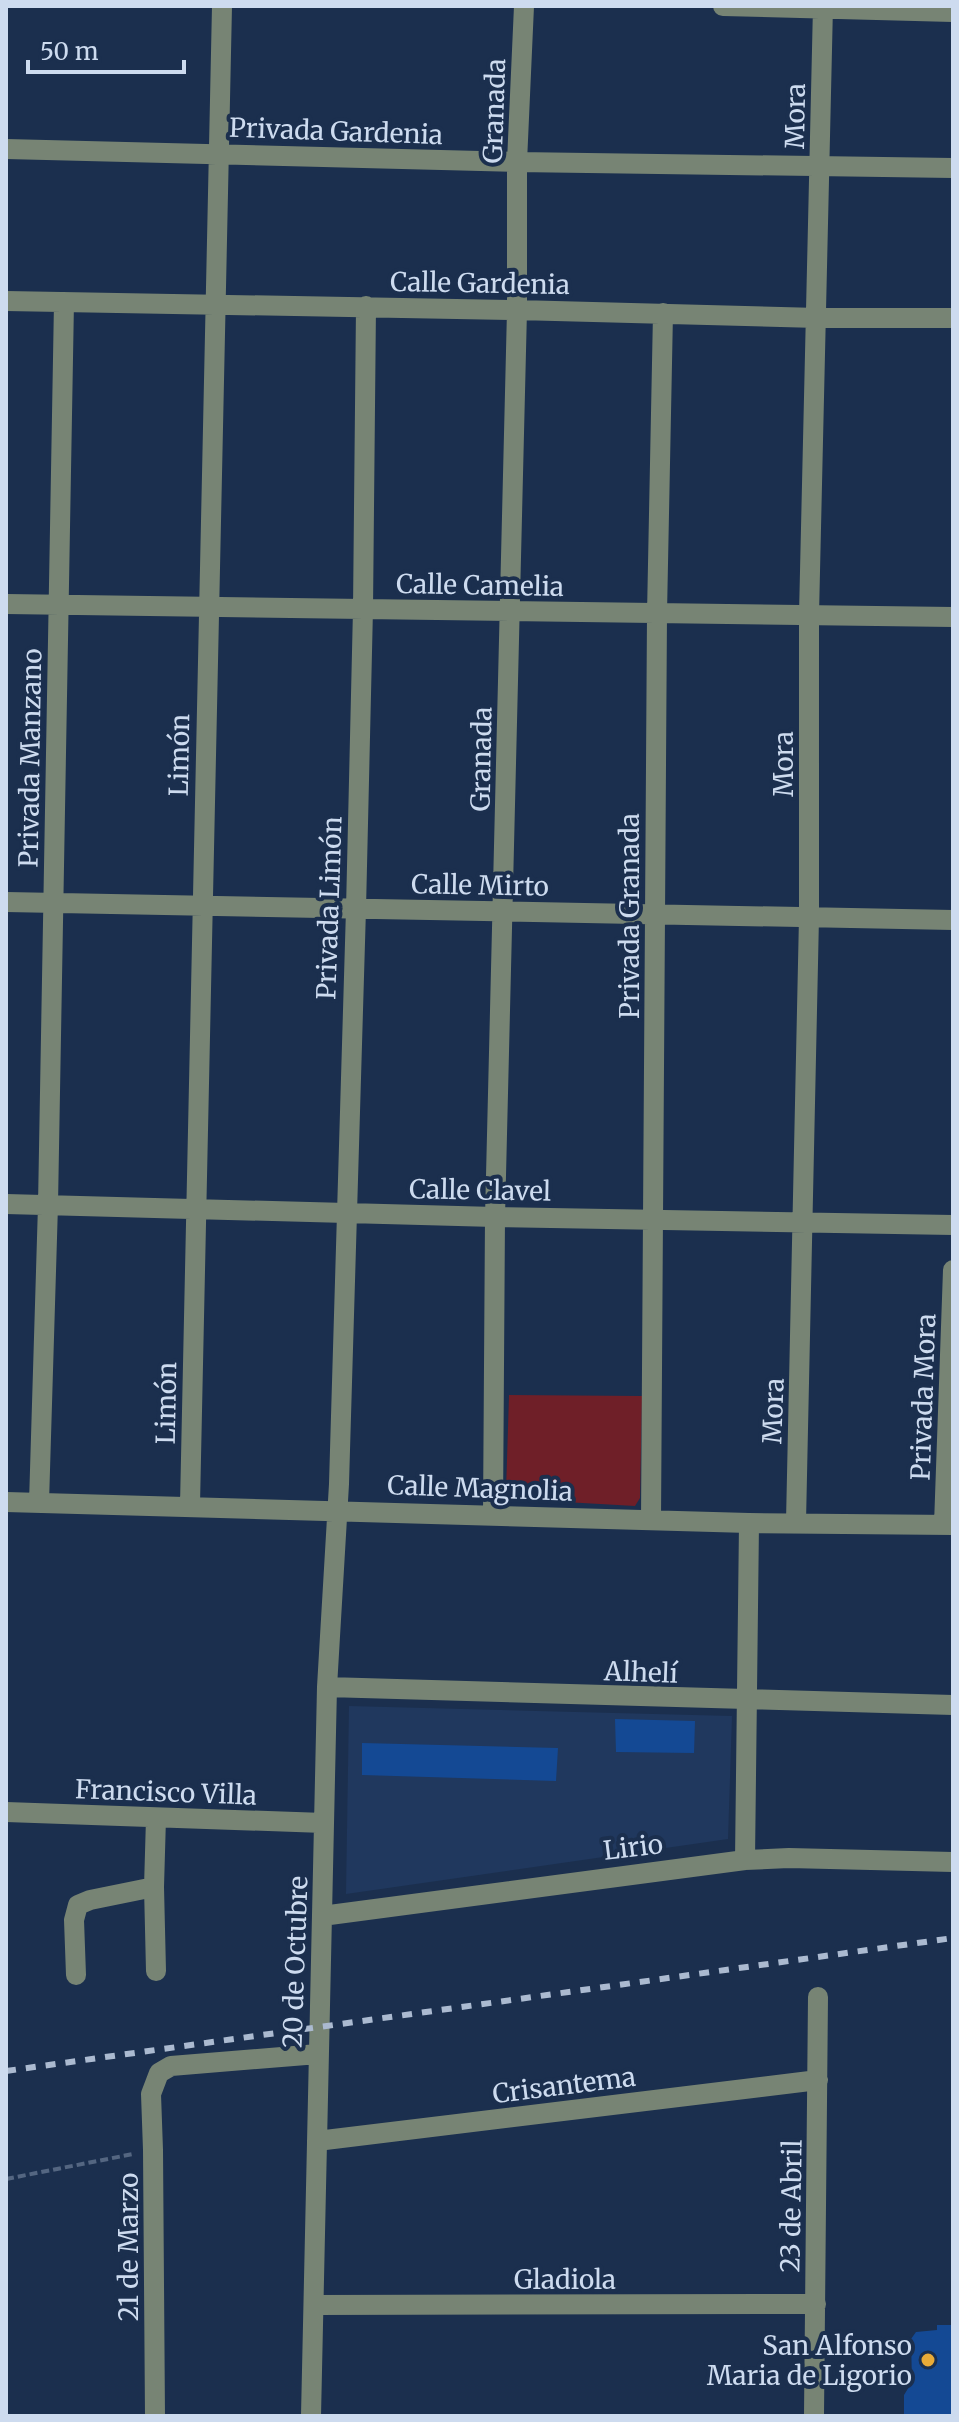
<svg xmlns="http://www.w3.org/2000/svg" width="959" height="2422" viewBox="0 0 959 2422" font-family="Merriweather,serif">
  <style>
    .built { fill: #20385e }
    .green { fill: #6f1f28 }
    .building { fill: #144994 }
    .lines { fill: none; stroke-linecap: round; stroke-linejoin: round }
    .path { stroke: #546681; stroke-width: 4; stroke-dasharray: 8 4; stroke-linecap: butt }
    .minor { stroke: #778474; stroke-width: 20 }
    .rail { stroke: #abbad0; stroke-width: 6; stroke-dasharray: 10 10; stroke-linecap: butt }
    .poi-dot { fill: #e9ab38; stroke: #1b2f4e; stroke-width: 3 }
    .labels { text-anchor: middle; dominant-baseline: central; stroke-width: 8; stroke-linejoin: round; paint-order: stroke }
    .street-label { font-size: 26px; fill: #cddbef; stroke: #1b2f4e }
    .poi-label { font-size: 26px; fill: #cddbef; stroke: #1b2f4e; text-anchor: end }
  </style>
  <rect width="100%" height="100%" fill="#1b2f4e"/>
  <path class="built" d="M349,1706L732,1716L728,1839L346,1894Z"/>
  <path class="green" d="M509,1395L642,1396L640,1498L635,1506L512,1499L506,1492Z"/>
  <path class="building" d="M615,1719L695,1721L694,1753L616,1752Z
    M362,1743L558,1748L556,1781L362,1775Z
    M937,2325H953V2416H904V2395L912,2382L911,2339L916,2332L937,2330Z"/>
  <g class="lines">
    <path class="path" d="M6,2179L133,2154"/>
    <path class="minor" d="M723,6L953,12
      M6,149L517,162L953,168
      M6,301L517,310L818,318H953
      M6,604L953,617
      M6,902L953,920
      M6,1204L495,1217L953,1225
      M6,1502L749,1523L953,1525
      M39,1503L48,1205L64,302
      M190,1505L222,6
      M493,1514L495,1217L517,310V162L524,6
      M651,1520L657,614L663,313
      M796,1522L809,917V615L823,6
      M944,1525L953,1270
      M327,1687L953,1705
      M6,1812L324,1823
      M745,1860L749,1523
      M154,1887L156,1971
      M322,1916L745,1860L789,1858L953,1862
      M76,1975L74,1920L78,1905L90,1900L154,1887L156,1818
      M317,2141L818,2080
      M314,2305L816,2304
      M155,2416L153,2150L151,2094L159,2073L171,2066L318,2054
      M311,2416L327,1687L339,1484L356,909L363,609L366,306
      M814,2416L818,1997"/>
    <path class="rail" d="M6,2071L953,1938"/>
  </g>
  <circle class="poi-dot" cx="928" cy="2360" r="8"/>
  <g class="labels">
    <g class="street-label">
      <text transform="translate(494 111) rotate(-88)">Granada</text>
      <text transform="translate(795 116) rotate(-89)">Mora</text>
      <text transform="translate(336 131) rotate(2)">Privada Gardenia</text>
      <text transform="translate(480 283) rotate(1)">Calle Gardenia</text>
      <text transform="translate(480 585) rotate(1)">Calle Camelia</text>
      <text transform="translate(179 755) rotate(-89)">Limón</text>
      <text transform="translate(30 758) rotate(-89)">Privada Manzano</text>
      <text transform="translate(481 759) rotate(-89)">Granada</text>
      <text transform="translate(783 764) rotate(-90)">Mora</text>
      <text transform="translate(480 885) rotate(1)">Calle Mirto</text>
      <text transform="translate(329 908) rotate(-88)">Privada Limón</text>
      <text transform="translate(629 916) rotate(-90)">Privada Granada</text>
      <text transform="translate(480 1190) rotate(1)">Calle Clavel</text>
      <text transform="translate(923 1397) rotate(-88)">Privada Mora</text>
      <text transform="translate(166 1403) rotate(-89)">Limón</text>
      <text transform="translate(773 1411) rotate(-88)">Mora</text>
      <text transform="translate(480 1488) rotate(2)">Calle Magnolia</text>
      <text transform="translate(641 1672) rotate(2)">Alhelí</text>
      <text transform="translate(166 1792) rotate(2)">Francisco Villa</text>
      <text transform="translate(633 1847) rotate(-7)">Lirio</text>
      <text transform="translate(295 1962) rotate(-88)">20 de Octubre</text>
      <text transform="translate(564 2085) rotate(-7)">Crisantema</text>
      <text transform="translate(791 2206) rotate(-89)">23 de Abril</text>
      <text transform="translate(128 2247) rotate(-90)">21 de Marzo</text>
      <text x="565" y="2279">Gladiola</text>
    </g>
    <g class="poi-label">
      <text x="912" y="2345">San Alfonso<tspan x="912" dy="30">Maria de Ligorio</tspan></text>
    </g>
  </g>
  <rect width="959" height="2422" fill="none" stroke="#cddbef" stroke-width="16"/>
  <path d="M28 60v12h156v-12" fill="none" stroke="#cddbef" stroke-width="4"/>
  <text x="40" y="60" font-size="24" fill="#cddbef" stroke="#1b2f4e" stroke-width="6" paint-order="stroke">50 m</text>
</svg>
